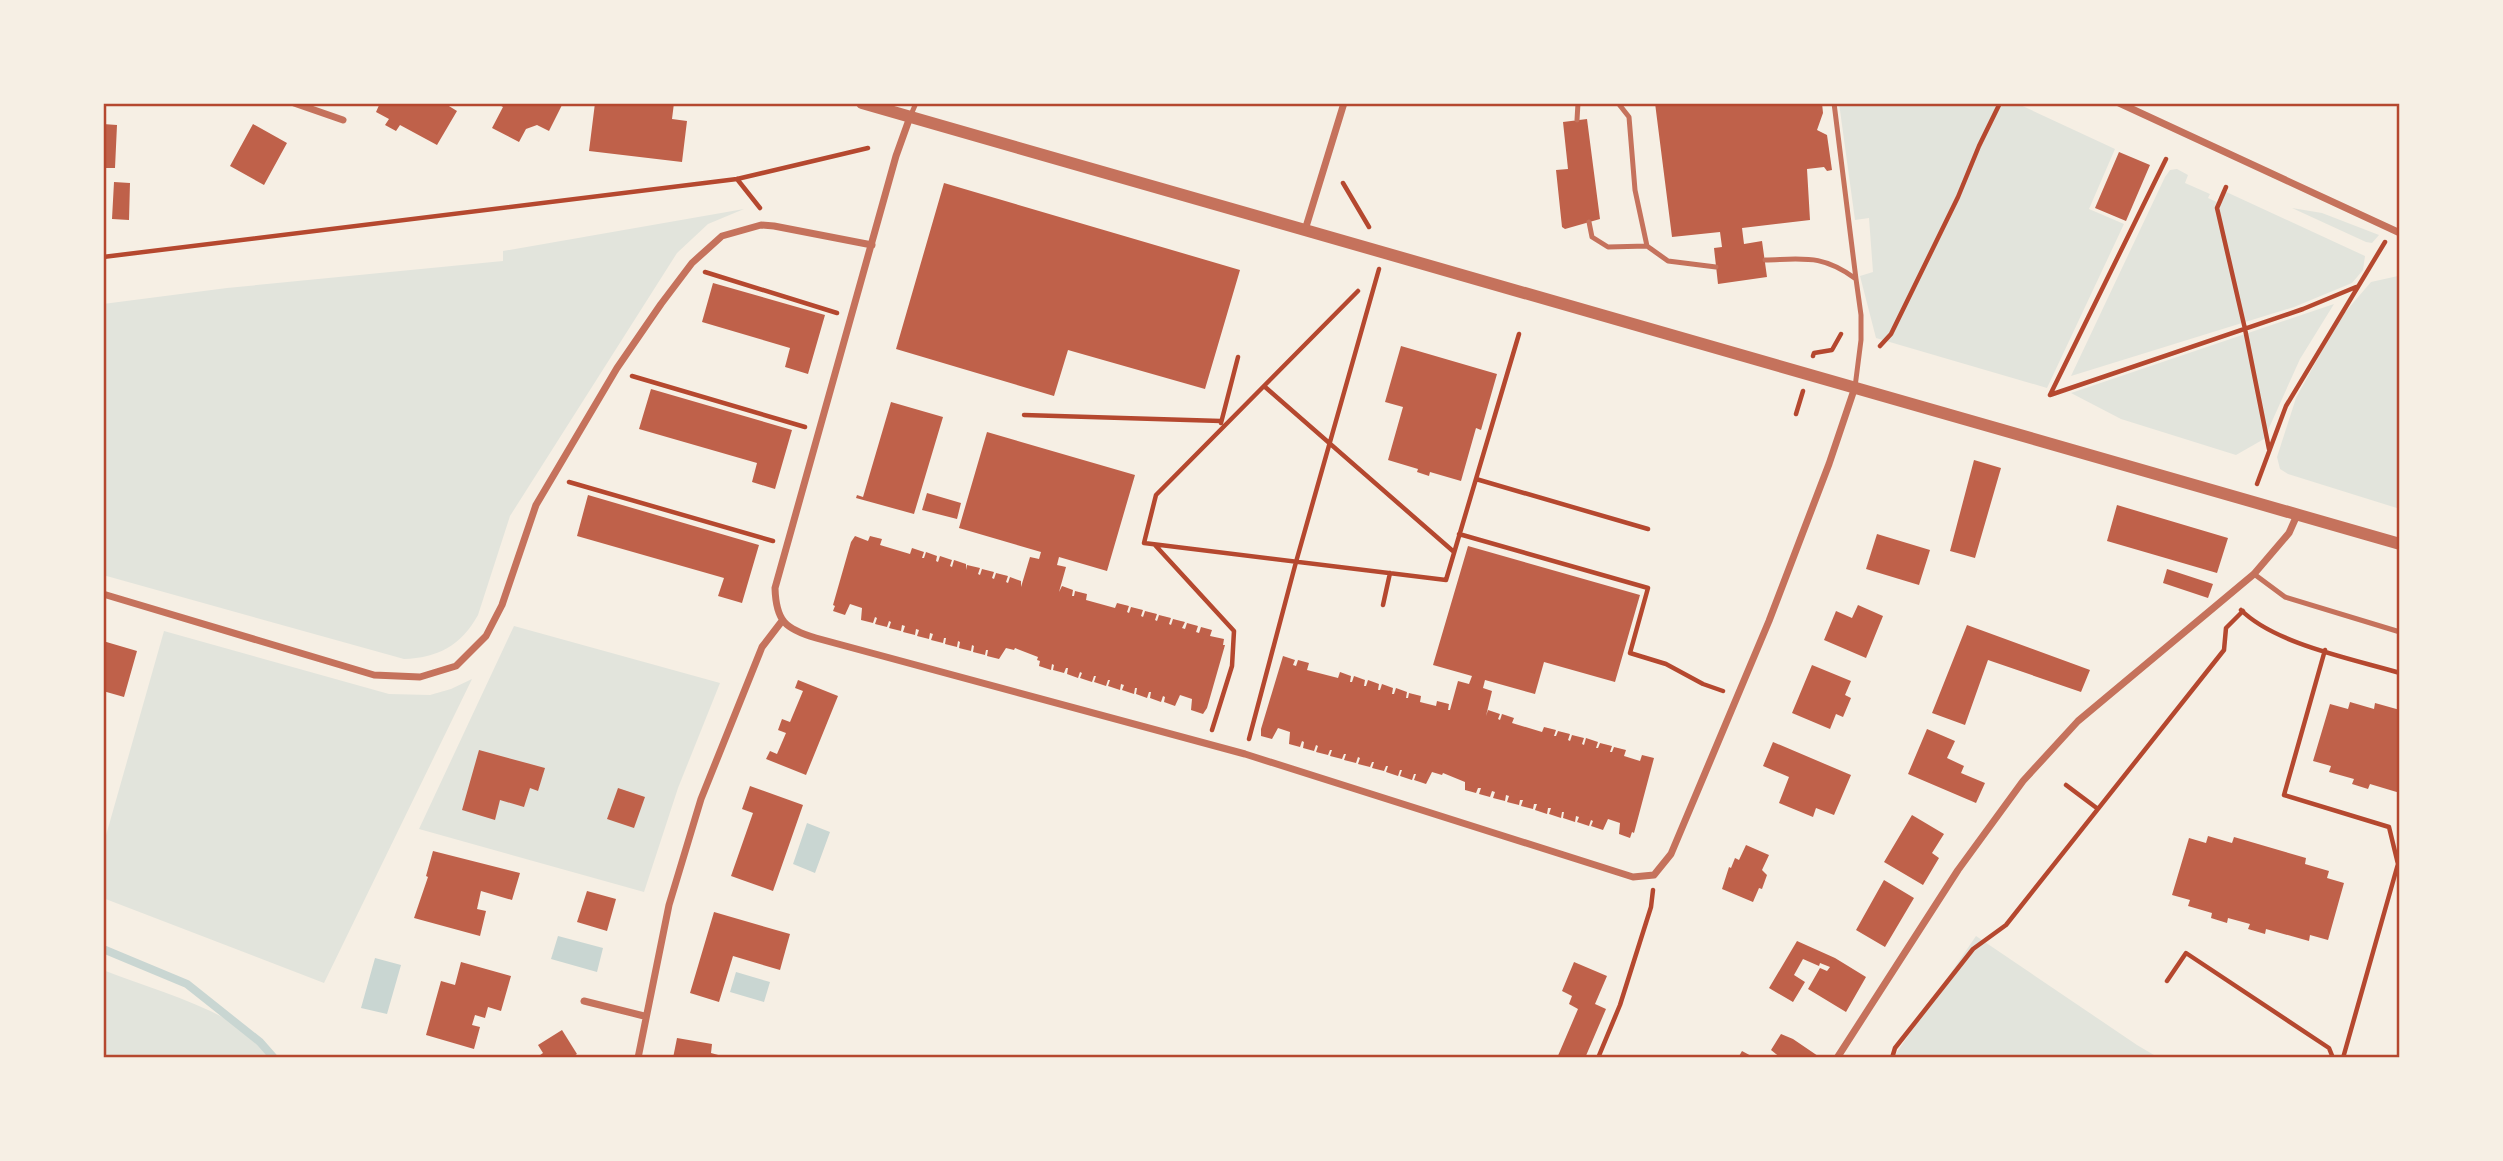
<svg xmlns="http://www.w3.org/2000/svg" width="2503" height="1161" viewBox="0 0 2503 1161" font-family="'Source Sans 3',sans-serif">
  <style>
    .green { fill: #e2e4dc }
    .water { fill: #c9d6d2 }
    .lines { fill: none; stroke-linecap: round; stroke-linejoin: round }
    .stream { stroke: #c9d6d2; stroke-width: 8 }
    .building { fill: #bf614a }
    .path { stroke: #b5482f; stroke-width: 4.5 }
    .service { stroke: #c5725c; stroke-width: 5 }
    .minor { stroke: #c5725c; stroke-width: 7 }
    .tertiary { stroke: #c5725c; stroke-width: 12 }
    .neatline { fill: none; stroke: #b5482f; stroke-width: 2.5 }
  </style>
  <rect width="100%" height="100%" fill="#f6efe4"/>
  <path class="green" d="M1839,103H2016L2115,149L2089,209L2124,224L2047,388L1876,338L1860,276L1873,272L1869,218L1855,220Z
    M2177,169L2188,175L2185,183L2210,194L2208,198L2221,204L2219,197L2222,190L2365,256L2363,270L2352,283L2294,307L2071,376L2165,177L2170,170Z
    M2292,208L2322,213L2379,235L2372,243L2366,242Z
    M744,209L708,224L677,253L510,516L478,615C461,646 437,658 404,659L103,575V304L227,288L503,261V251Z
    M2398,276L2400,277V509L2288,474L2280,469L2277,457L2296,398L2340,318L2371,282Z
    M2334,304L2300,359L2264,439L2236,455L2121,419L2071,393Z
    M514,626L720,683L678,788L644,892L419,829Z
    M164,631L389,694L430,695L451,689L472,679L324,983L103,898V846Z
    M1976,936L2137,1045L2159,1058H1893Z
    M103,970C160,992 224,1008 270,1049L272,1058H103Z"/>
  <path class="water" d="M807,823L830,832L815,873L793,864Z
    M558,936L603,948L597,972L551,959Z
    M375,958L401,965L387,1014L361,1008Z
    M736,972L770,982L764,1002L730,992Z"/>
  <g class="lines">
    <path class="stream" d="M103,949L187,984L260,1042L274,1058"/>
  </g>
  <path class="building" d="M380,103H444L457,111L437,145L400,125L396,131L385,125L389,119L376,112Z
    M496,103H563L549,131L537,125L526,129L519,142L492,128L503,107Z
    M595,103H674L672,119L687,121L682,162L589,151Z
    M1655,103H1822L1823,113L1817,130L1827,135L1832,170L1827,171L1824,167L1807,169L1810,220L1742,228L1744,244L1762,241L1767,277L1718,284L1714,248L1722,247L1720,232L1672,237Z
    M1587,119L1600,219L1565,229L1562,227L1556,170L1568,169L1563,122Z
    M103,124L117,125L115,168H103Z
    M253,124L287,143L264,185L230,166Z
    M2119,152L2150,165L2126,221L2095,208Z
    M114,182L130,183L129,220L112,219Z
    M944,183L1240,270L1205,389L1068,350L1054,396L896,349Z
    M713,283L825,315L808,374L785,367L790,348L702,322Z
    M1401,346L1497,374L1481,430L1476,428L1461,481L1430,472L1429,476L1417,472L1418,469L1388,460L1403,407L1385,402Z
    M651,389L792,430L775,489L752,482L757,463L639,429Z
    M891,402L943,417L914,514L856,498L857,495L863,497Z
    M987,432L1135,475L1107,571L1059,557L1057,565L1066,567L1059,592L1062,586L1073,590L1072,596H1074L1075,591L1087,594L1086,600L1115,608L1117,603L1129,606L1127,612L1129,613L1131,607L1143,610L1141,616L1143,617L1145,611L1157,614L1155,620L1157,621L1159,615L1171,618L1169,624L1171,625L1173,619L1185,622L1182,628L1185,629L1187,623L1198,626L1196,632L1199,633L1201,627L1212,630L1210,636L1224,639L1223,645H1225L1207,708L1203,714L1191,710L1192,699L1180,695L1175,706L1164,702L1165,697L1163,696L1161,702L1150,698L1151,692H1149L1147,698L1136,694L1137,688H1135L1134,694L1122,690L1124,685L1121,684L1120,690L1108,686L1110,680H1108L1106,686L1094,682L1096,676H1094L1092,682L1080,678L1082,673L1080,672L1078,678L1067,674L1068,668H1066L1064,673L1053,670L1054,665L1052,664L1051,670L1039,666L1040,661L1037,660L1038,657L1015,648L1014,650L1006,648L999,659L987,656L988,650H986L985,655L973,652L974,646L972,645L971,651L959,648L960,642L958,641L957,647L945,644L946,638H944L943,643L931,640L933,634L930,633L929,639L917,636L919,630L916,629L915,635L903,632L905,626L902,625L901,631L889,628L891,622L889,621L887,627L875,624L877,618L875,617L873,623L861,620L862,608L850,604L845,615L833,611L835,606L833,605L851,542L855,536L868,541L870,536L882,539L880,545L910,554L912,548L924,552L922,558H924L926,552L937,556L936,561L938,562L940,556L952,560L950,566L952,567L954,560L966,564V570L967,565L980,568L978,574L980,575L982,569L994,572L992,578L994,579L996,573L1008,576L1006,582L1008,583L1010,577L1021,581V587L1030,557L1039,559L1041,552L959,528Z
    M1974,460L2001,468L1975,558L1950,551Z
    M927,493L961,503L957,519L922,510Z
    M588,495L759,545L742,603L718,596L724,578L577,536Z
    M2117,505L2228,538L2217,573L2107,541Z
    M1877,534L1930,550L1919,585L1866,569Z
    M1468,546L1640,595L1615,682L1544,662L1535,694L1485,680L1483,688L1492,691L1486,716L1488,710L1500,714L1498,719L1500,720L1502,714L1514,718L1512,723L1542,732L1544,727L1556,730L1554,736H1556L1558,731L1570,734L1568,740L1570,741L1572,735L1584,738L1582,744L1584,745L1586,738L1598,742L1596,748H1598L1600,743L1612,746L1610,752H1612L1614,747L1626,750L1624,756L1640,761L1642,755L1654,758L1634,833L1632,832L1630,838L1619,834L1620,823L1608,819L1603,830L1591,826L1593,821L1591,820L1589,826L1577,822L1579,817L1576,816L1575,822L1563,818L1564,812H1562L1561,818L1549,814L1551,808H1548L1547,814L1535,810L1537,804H1534L1533,809L1521,806L1523,800H1520L1519,805L1507,802L1509,796L1506,795L1505,801L1493,798L1495,792L1492,791L1490,797L1479,794L1481,788H1478L1476,793L1465,790V782L1443,773L1442,775L1432,772L1426,784L1414,780L1416,774H1414L1412,780L1400,776L1402,770H1400L1398,776L1386,772L1388,766H1386L1384,771L1372,768L1374,762H1372L1370,767L1358,764L1360,758L1358,757L1356,763L1344,760L1346,754H1344L1342,759L1330,756L1332,750H1330L1328,755L1316,752L1318,746L1316,745L1314,751L1303,748L1304,742L1302,741L1300,747L1289,744L1290,732L1278,728L1272,739L1261,736V729L1283,656L1295,660L1293,665L1296,666L1298,660L1309,663L1307,670L1338,678L1340,672L1351,676L1350,682H1352L1354,676L1365,680L1364,686H1366L1368,680L1379,684L1378,690H1380L1382,684L1393,688L1392,694H1394L1396,688L1407,692L1406,698H1408L1409,693L1421,696L1420,702L1436,706L1437,701L1449,704L1448,710H1450L1458,681L1469,684L1472,676L1433,665Z
    M2167,569L2213,584L2208,598L2163,583Z
    M1858,605L1883,616L1866,658L1824,640L1836,611L1852,618Z
    M1967,625L2090,670L2081,692L1988,660L1965,725L1932,713Z
    M103,641L137,651L124,697L103,691Z
    M1812,665L1851,681L1845,695L1851,698L1843,717L1836,714L1830,729L1792,713Z
    M798,680L838,696L806,775L766,759L770,751L777,754L786,733L778,730L782,719L790,722L803,691L795,688Z
    M2350,702L2374,709L2375,703L2400,710V793L2370,784L2368,789L2352,784L2354,779L2329,772L2331,766L2313,761L2330,704L2348,709Z
    M1927,729L1955,741L1947,758L1964,766L1961,773L1985,783L1976,803L1908,774Z
    M1773,742L1851,775L1834,815L1816,808L1813,817L1779,803L1789,777L1763,766Z
    M479,750L545,768L538,791L530,788L524,807L500,800L495,820L462,810Z
    M750,786L803,805L773,891L731,876L753,813L742,809Z
    M618,788L645,797L634,828L607,819Z
    M1912,815L1944,834L1932,853L1939,858L1923,885L1884,862Z
    M2208,836L2232,843L2234,837L2306,858L2305,864L2329,871L2327,878L2344,883L2328,940L2310,935L2309,941L2266,929L2265,934L2248,929L2250,924L2228,918L2227,923L2211,918L2212,913L2188,906L2190,900L2172,895L2189,838L2206,843Z
    M1746,845L1769,855L1762,870L1767,875L1762,889L1759,888L1753,902L1722,889L1729,867L1731,868L1735,858L1739,860Z
    M433,851L520,873L512,900L481,891L477,909L486,911L480,936L414,918L428,877L426,876Z
    M1884,880L1914,898L1885,947L1856,930Z
    M587,891L616,899L607,931L577,922Z
    M714,912L790,934L780,970L733,956L719,1002L690,993Z
    M1797,941L1835,958L1866,977L1846,1012L1808,989L1820,968L1827,971L1830,967L1820,963L1819,966L1803,959L1794,975L1805,982L1793,1002L1769,988Z
    M461,962L511,976L501,1011L488,1007L485,1018L475,1015L472,1025L480,1027L474,1049L426,1035L441,981L455,985Z
    M1574,962L1607,976L1595,1004L1606,1009L1585,1058H1557L1578,1009L1569,1004L1572,996L1562,991Z
    M562,1030L577,1054L571,1058H536L543,1053L538,1045Z
    M1781,1034L1793,1039L1818,1056L1816,1058H1781L1771,1050Z
    M677,1038L712,1044L711,1053L729,1058H673Z
    M1742,1051L1755,1058H1738Z"/>
  <g class="lines">
    <path class="path" d="M737,179L760,208
      M1343,183L1369,227
      M2226,187L2217,208L2245,329L2269,449
      M103,257L737,179L868,148
      M705,272L837,313
      M1358,291L1156,495L1144,543L1446,580L1519,334
      M1880,346L1891,334L1958,197L1979,146L2000,103
      M1813,356L1814,353L1832,350L1841,334
      M632,376L805,427
      M1264,386L1454,552
      M2050,395L2303,309L2356,287
      M2050,395L2166,159
      M1796,414L1803,391
      M1024,415L1221,421
      M1221,423L1238,357
      M1476,479L1648,529
      M569,482L773,541
      M2257,484L2286,406L2385,242
      M1459,534L1648,588L1630,653L1666,664L1703,684L1723,691
      M1155,545L1234,631L1232,666L1212,730
      M1383,605L1390,573
      M2241,610C2275,644 2353,659 2400,673
      M2325,650L2284,795L2389,827L2398,864L2343,1058
      M1249,739L1296,562L1379,269
      M2066,785L2098,809
      M2167,981L2186,953L2329,1048L2333,1058
      M1598,1058L1620,1005L1651,907L1653,890
      M1892,1058L1895,1048L1973,949L2006,925L2224,650L2226,628L2243,611"/>
    <path class="service" d="M1618,103L1629,117L1635,190L1647,246L1668,261L1716,267
      M1834,103L1856,279
      M910,117L916,103
      M1577,120L1578,103
      M1589,222L1592,237L1608,247L1647,246
      M1765,260C1804,259 1822,254 1856,279L1861,315V340L1855,387
      M2254,574L2285,597L2400,632"/>
    <path class="minor" d="M294,103L343,120
      M2119,103L2400,233
      M910,117L896,156L775,588C776,621 785,629 816,638L1245,754L1633,877L1654,875L1671,854L1769,621L1829,464L1855,387
      M1305,230L1344,103
      M103,594L374,675L420,677L456,666L486,636L502,605L536,505L617,368L661,304L692,263L722,236L761,225L774,226L872,245
      M584,1001L644,1016
      M638,1058L669,905L701,799L762,647L782,621
      M1837,1058L1958,870L2023,781L2078,721L2254,574L2289,533L2297,515"/>
    <path class="tertiary" d="M862,103L2400,544"/>
  </g>
  <rect width="2503" height="1161" fill="none" stroke="#f6efe4" stroke-width="210"/>
  <rect x="105" y="105" width="2293" height="951" class="neatline"/>
</svg>
